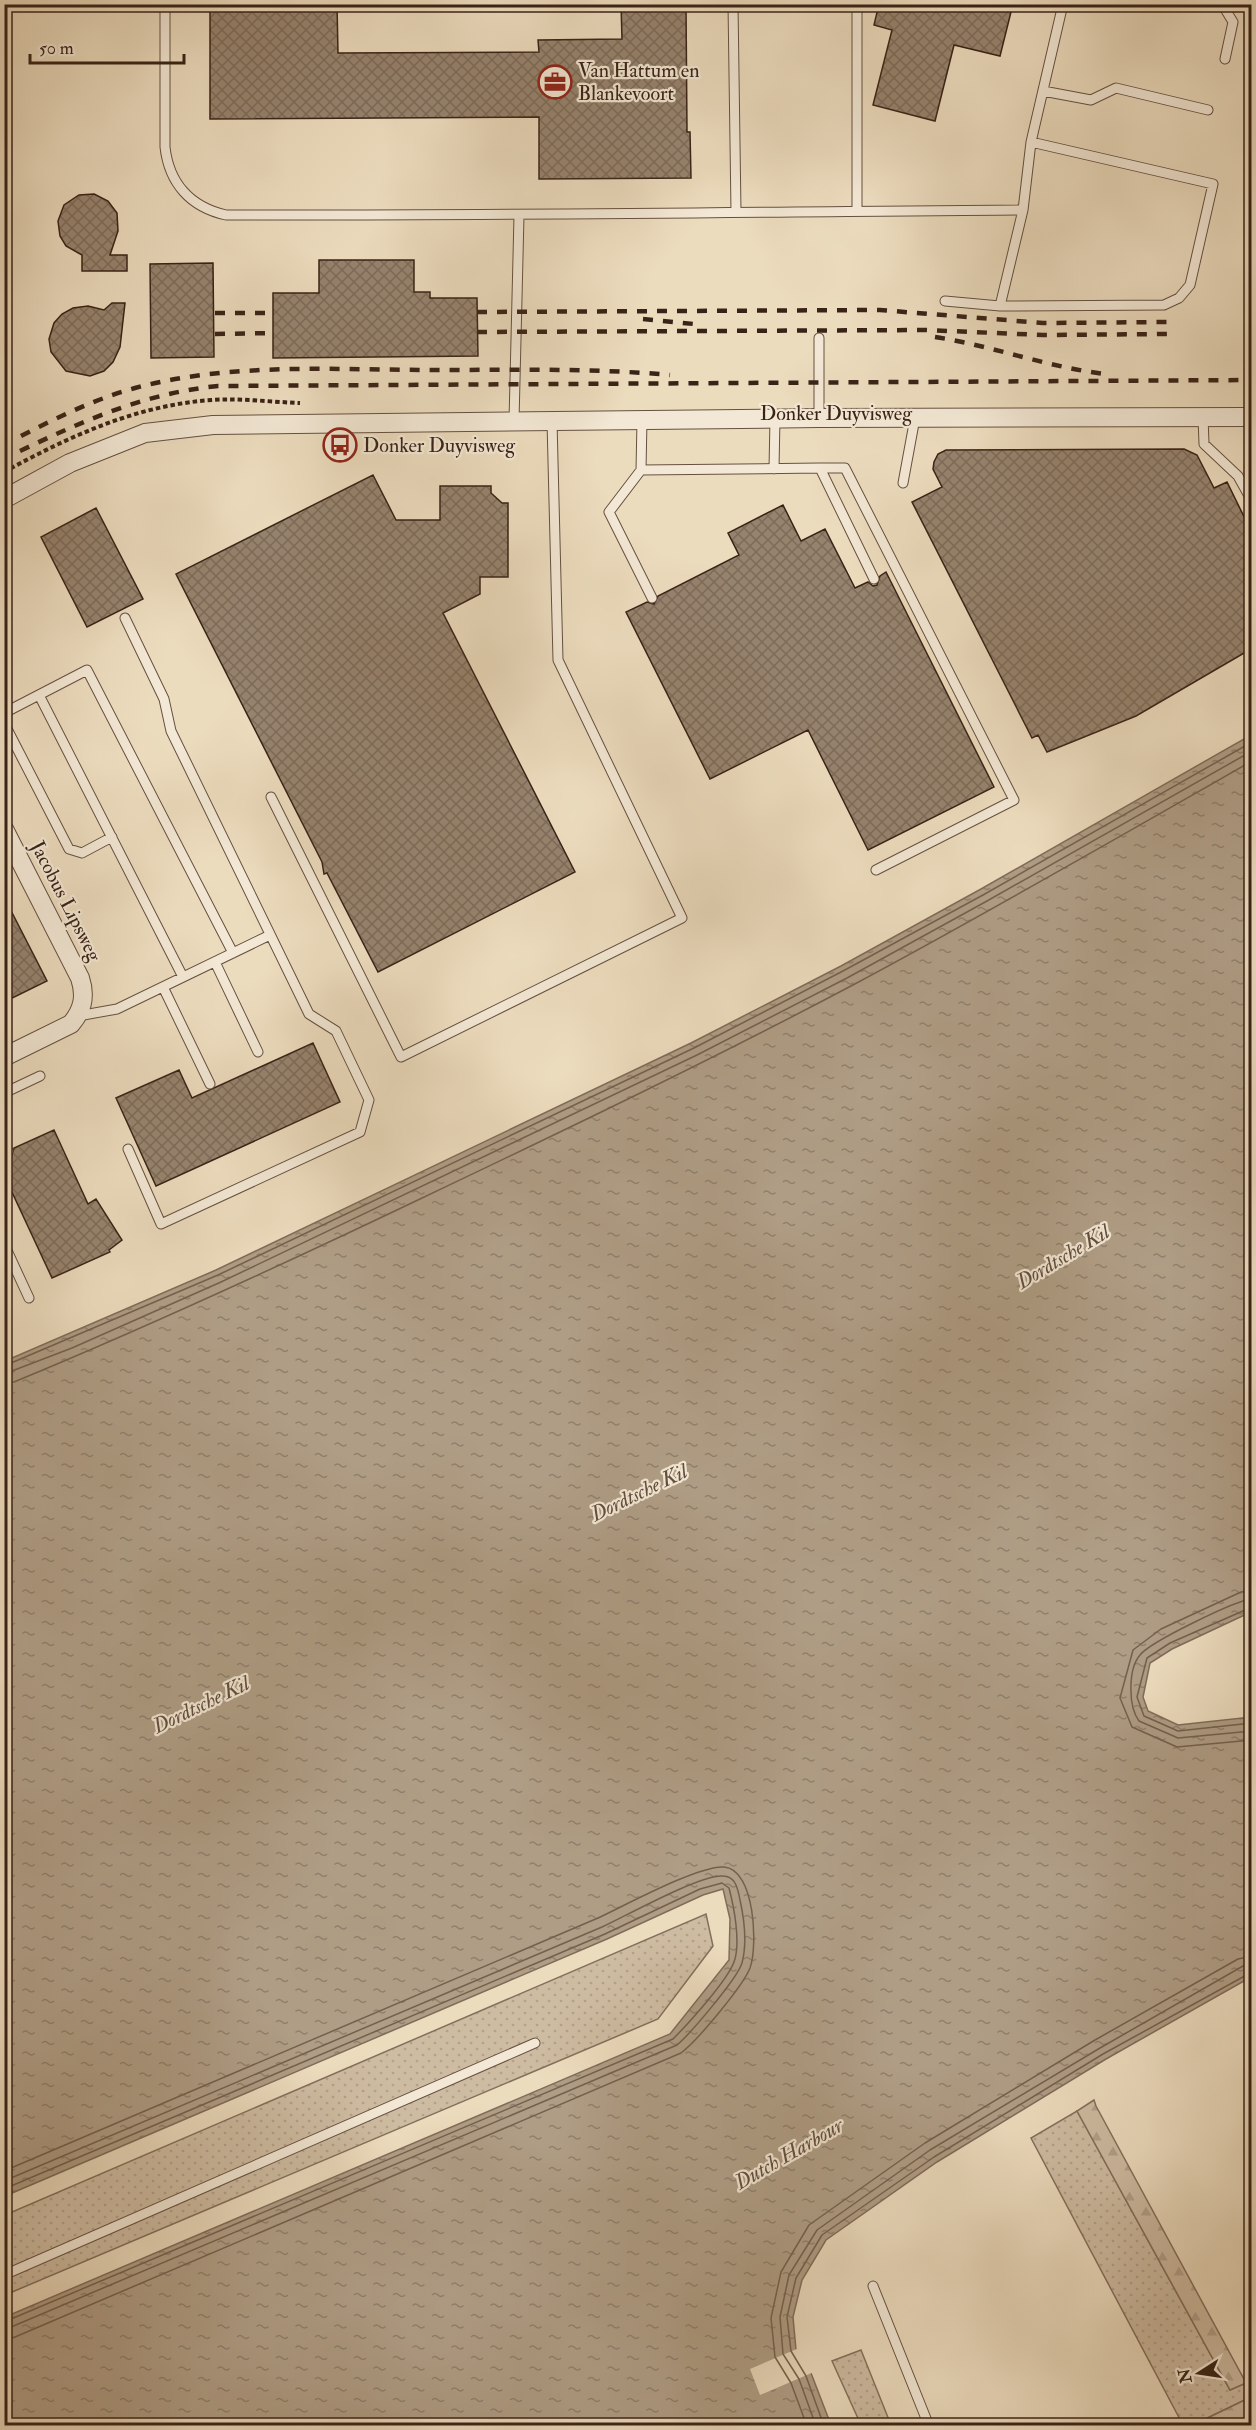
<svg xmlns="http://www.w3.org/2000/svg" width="1256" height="2430" viewBox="0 0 1256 2430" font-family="'IM FELL Double Pica',serif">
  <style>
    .grass { fill: url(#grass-dots); stroke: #846f5c; stroke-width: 1.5 }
    .forest { fill: url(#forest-firs); stroke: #846f5c; stroke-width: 1.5 }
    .water { fill: url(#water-ripples); stroke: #806c59; stroke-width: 1.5 }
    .pier { fill: #ecdcbe }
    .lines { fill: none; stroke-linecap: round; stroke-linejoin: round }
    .shore { stroke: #74604e; stroke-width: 1.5 }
    .building { fill: url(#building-cross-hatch); stroke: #392217; stroke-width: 1.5 }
    .lane-casing { stroke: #665041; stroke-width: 11 }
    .street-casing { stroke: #665041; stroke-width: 20 }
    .path { stroke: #392217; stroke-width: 4; stroke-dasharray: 4.5 3; stroke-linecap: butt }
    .lane { stroke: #f3e8d5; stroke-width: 9 }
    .street { stroke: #f3e8d5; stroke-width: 18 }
    .rail { stroke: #392217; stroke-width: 4.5; stroke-dasharray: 10 10; stroke-linecap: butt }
    .labels { text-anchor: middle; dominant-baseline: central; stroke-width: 4.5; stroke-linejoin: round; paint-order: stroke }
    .poi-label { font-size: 20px; fill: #392217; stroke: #f3e8d5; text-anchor: start }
    .street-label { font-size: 20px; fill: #392217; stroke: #f3e8d5 }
    .water-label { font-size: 21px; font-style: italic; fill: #624d3e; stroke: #f3e8d5 }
  </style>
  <defs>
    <pattern id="grass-dots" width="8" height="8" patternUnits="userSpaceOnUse" patternTransform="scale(1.5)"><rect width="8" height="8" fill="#cebca2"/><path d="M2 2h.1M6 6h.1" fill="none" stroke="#b2a18b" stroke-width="1.8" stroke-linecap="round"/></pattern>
    <pattern id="forest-firs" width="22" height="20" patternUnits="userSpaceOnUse" patternTransform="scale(1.5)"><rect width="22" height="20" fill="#cebca2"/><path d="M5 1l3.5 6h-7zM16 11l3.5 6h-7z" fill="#b2a18b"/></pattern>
    <pattern id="water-ripples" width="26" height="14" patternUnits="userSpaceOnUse" patternTransform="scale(1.5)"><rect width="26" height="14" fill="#af9d85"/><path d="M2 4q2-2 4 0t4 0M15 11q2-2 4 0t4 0" fill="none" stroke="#8f806c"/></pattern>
    <pattern id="building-cross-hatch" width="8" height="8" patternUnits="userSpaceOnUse" patternTransform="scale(1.5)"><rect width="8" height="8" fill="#96836e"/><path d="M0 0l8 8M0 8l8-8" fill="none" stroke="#7b6b59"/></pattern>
  </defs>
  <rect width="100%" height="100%" fill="#ecdcbe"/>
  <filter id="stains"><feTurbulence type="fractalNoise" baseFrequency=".00333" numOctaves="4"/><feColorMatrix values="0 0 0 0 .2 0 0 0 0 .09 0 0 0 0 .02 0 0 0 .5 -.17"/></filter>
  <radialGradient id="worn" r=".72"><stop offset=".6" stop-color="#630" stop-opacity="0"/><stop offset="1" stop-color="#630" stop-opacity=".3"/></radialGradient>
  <path class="grass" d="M4,5H7L5,150H4Z
    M706,1914L713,1946L658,2019L5,2295V2215Z
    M1077,2111L1230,2390L1246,2383L1251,2397L1193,2425H1183L1031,2138Z
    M861,2350L891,2425H861L832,2361Z"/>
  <path class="forest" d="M1094,2100L1096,2106L1246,2383L1230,2390L1077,2111Z
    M1251,2397V2422L1244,2425H1193Z"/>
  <path class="water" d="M1251,735V1612L1172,1649L1150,1663L1143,1697L1148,1711L1178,1725L1251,1717V1977L1106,2059L937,2162L826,2240L802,2280L793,2317L796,2350L811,2373L831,2425H5V2317L670,2034L729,1960L730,1919L723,1889L703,1895L607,1939L5,2196V1361L216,1270L691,1043L841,966L981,889Z"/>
  <path class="pier" d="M799,2348L814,2372L760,2395L750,2369Z"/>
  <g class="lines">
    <path class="shore" d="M4,1366L218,1275L694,1048L843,971L983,895L1252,742
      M4,1374L72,1348L221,1282L697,1055L847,978L987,901L1252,751
      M4,1383L14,1382C152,1325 286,1263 420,1199C565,1130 709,1061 851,986C986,914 1119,837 1252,761
      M1252,1590L1241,1592L1161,1629L1133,1650L1120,1698L1132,1727L1177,1747L1252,1740
      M1252,1599C1236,1600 1150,1642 1140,1655C1128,1669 1128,1706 1139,1721L1178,1738L1252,1731
      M1252,1607L1170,1643L1147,1658L1137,1697L1144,1716L1178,1731L1252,1723
      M4,2171L598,1918C624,1906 699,1865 724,1867C755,1869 758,1946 750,1968C743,1986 697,2041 681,2053L15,2337L4,2339
      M4,2181L602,1927C626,1916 701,1874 723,1876C736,1876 738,1890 740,1900C744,1918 747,1944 742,1963C737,1979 690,2034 677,2045L4,2330
      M4,2189L605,1934L700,1889L722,1883L729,1888C734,1907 741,1943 734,1962C727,1981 688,2024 673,2039L4,2322
      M807,2426L791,2383L775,2357L771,2318L781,2272L809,2225L925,2143L1095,2040L1238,1959L1252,1956
      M816,2426L799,2379L783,2354L780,2317L789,2275L817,2230L930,2150L1100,2048L1243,1966L1252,1965
      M824,2426L806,2376L791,2351L787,2317L796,2278L822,2235L934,2157L1103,2054L1252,1972"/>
  </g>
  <path class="building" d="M210,4H337L338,53L539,52L538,40L622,39L621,4H686L687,132H690L691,178L539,179V117L210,119Z
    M879,4H1013L1000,56L954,45L935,121L873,105L892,30L874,25Z
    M94,194L108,201L117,213L118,231L110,255H127V271H82V255L66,246L60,236L58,221L64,205L79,195Z
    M319,260H414V292H430V298H477L478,356L273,358V293H319Z
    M213,263L214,357L151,358L150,264Z
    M112,303H125L120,347L113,362L104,371L90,376L66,371L51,352L49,339L54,323L62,314L73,308L88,306L104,310Z
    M1184,449L1197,455L1214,488L1227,482L1251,531V649L1136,716L1047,752L1038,735L1032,738L912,502L942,487L933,469L934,462L938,454L946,450Z
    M373,475L396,520H440V486H491V493L502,503H508V577H480V594L443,613L575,872L378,972L327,873L324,874L322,862L176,574Z
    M783,505L801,541L825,529L855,588L868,582L873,586L877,585L880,576L886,572L994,787L868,850L808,730L710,779L626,612L647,602L654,604L658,596L739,555L728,533Z
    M96,508L143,599L87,627L41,537Z
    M4,897L47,981L4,1002Z
    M313,1043L340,1102L156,1186L116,1098L179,1070L192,1098Z
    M54,1130L88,1204L96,1199L122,1240L109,1250L110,1252L52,1278L4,1175V1157H11L14,1148Z"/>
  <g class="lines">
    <defs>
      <path id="lane" d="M165,4V147C169,183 190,207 226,215C492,216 757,212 1023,210
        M733,4L736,212
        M1222,4L1233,22L1225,59
        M1043,91L1091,100L1116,88L1208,110
        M857,211V4
        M945,301L1000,306L1164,305L1179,298L1190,285L1213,184L1031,142
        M1000,306L1023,210L1031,142L1063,4
        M1203,417L1204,444L1238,476L1252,501
        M819,418V338
        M514,421L519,216
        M820,468H845L1014,800L876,870
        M774,469L775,418
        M641,470L642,420
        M903,483L915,418
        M652,598L609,512L641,470L820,468L874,579
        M125,618L164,699L171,731L309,1014L336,1031L369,1100L360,1132L161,1224L128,1149
        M39,695L183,977
        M4,713L87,670L233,953
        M4,723L69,849L82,853L112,837
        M271,797L401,1057L682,918L558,660L552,421
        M215,962L258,1052
        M163,987L210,1084
        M78,1016L117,1009L270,935
        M4,1093L40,1076
        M4,1144L8,1151
        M4,1244L29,1298
        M4,2275L535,2043
        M873,2286L929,2426"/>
      <path id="street" d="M4,499L70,463L145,433L213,425L819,418L1252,417
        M4,829L80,978C86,996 83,1010 71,1024L4,1057"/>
    </defs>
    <use href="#lane" class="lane-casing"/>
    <use href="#street" class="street-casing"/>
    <path class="path" d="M4,472C70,436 137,405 212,400C241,398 271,402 300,403"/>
    <use href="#lane" class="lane"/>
    <use href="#street" class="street"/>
    <path class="rail" d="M477,312L880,310L1043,323L1172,322
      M215,313H273
      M643,319L694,324
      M477,332L925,330L1043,335L1172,334
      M215,334L273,333
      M935,337C993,346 1047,367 1105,374
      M21,436C58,417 95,399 135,388C231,362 335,370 434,370C513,370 592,368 670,375
      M20,451C85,420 146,393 218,386L1252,380"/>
  </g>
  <defs>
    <symbol id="office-ring" viewBox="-11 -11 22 22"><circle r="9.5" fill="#f3e8d5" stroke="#8f2418" stroke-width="1.5"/><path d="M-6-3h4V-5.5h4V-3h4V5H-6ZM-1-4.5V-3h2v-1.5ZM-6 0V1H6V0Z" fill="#8f2418"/></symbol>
    <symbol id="bus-ring" viewBox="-11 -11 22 22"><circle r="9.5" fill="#f3e8d5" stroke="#8f2418" stroke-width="1.5"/><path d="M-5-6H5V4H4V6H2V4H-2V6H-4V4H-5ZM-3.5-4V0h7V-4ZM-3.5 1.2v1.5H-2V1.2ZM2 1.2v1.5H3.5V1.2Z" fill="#8f2418"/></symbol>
  </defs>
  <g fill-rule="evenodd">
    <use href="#office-ring" x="536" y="63" width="38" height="38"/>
    <use href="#bus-ring" x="321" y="426" width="38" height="38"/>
  </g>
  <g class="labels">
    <g class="poi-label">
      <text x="578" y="70">Van Hattum en<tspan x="578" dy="23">Blankevoort</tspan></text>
      <text x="363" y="445">Donker Duyvisweg</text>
    </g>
    <g class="street-label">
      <text x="836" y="413">Donker Duyvisweg</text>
      <text transform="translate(66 901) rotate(63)">Jacobus Lipsweg</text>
    </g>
    <g class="water-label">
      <text transform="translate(1063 1257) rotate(-31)">Dordtsche Kil</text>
      <text transform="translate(639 1493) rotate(-26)">Dordtsche Kil</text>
      <text transform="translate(201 1705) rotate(-26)">Dordtsche Kil</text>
      <text transform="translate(789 2154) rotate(-30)">Dutch Harbour</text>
    </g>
  </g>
  <rect width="1256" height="2430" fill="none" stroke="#ecdcbe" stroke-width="24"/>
  <rect x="6" y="6" width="1244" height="2418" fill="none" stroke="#392217" stroke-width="3"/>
  <rect x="12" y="12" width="1232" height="2406" fill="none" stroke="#392217" stroke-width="1.5"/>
  <g transform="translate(1199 2373) rotate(258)" stroke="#f3e8d5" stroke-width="4.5" paint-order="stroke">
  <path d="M0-4.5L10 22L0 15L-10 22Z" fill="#392217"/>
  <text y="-9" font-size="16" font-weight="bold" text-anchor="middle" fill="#392217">N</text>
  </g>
  <path d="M30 54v9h154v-9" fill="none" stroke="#392217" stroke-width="3"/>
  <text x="39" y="54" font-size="18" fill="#392217" stroke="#f3e8d5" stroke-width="4.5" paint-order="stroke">50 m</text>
  <rect width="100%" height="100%" filter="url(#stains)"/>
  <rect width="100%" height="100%" fill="url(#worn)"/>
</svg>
